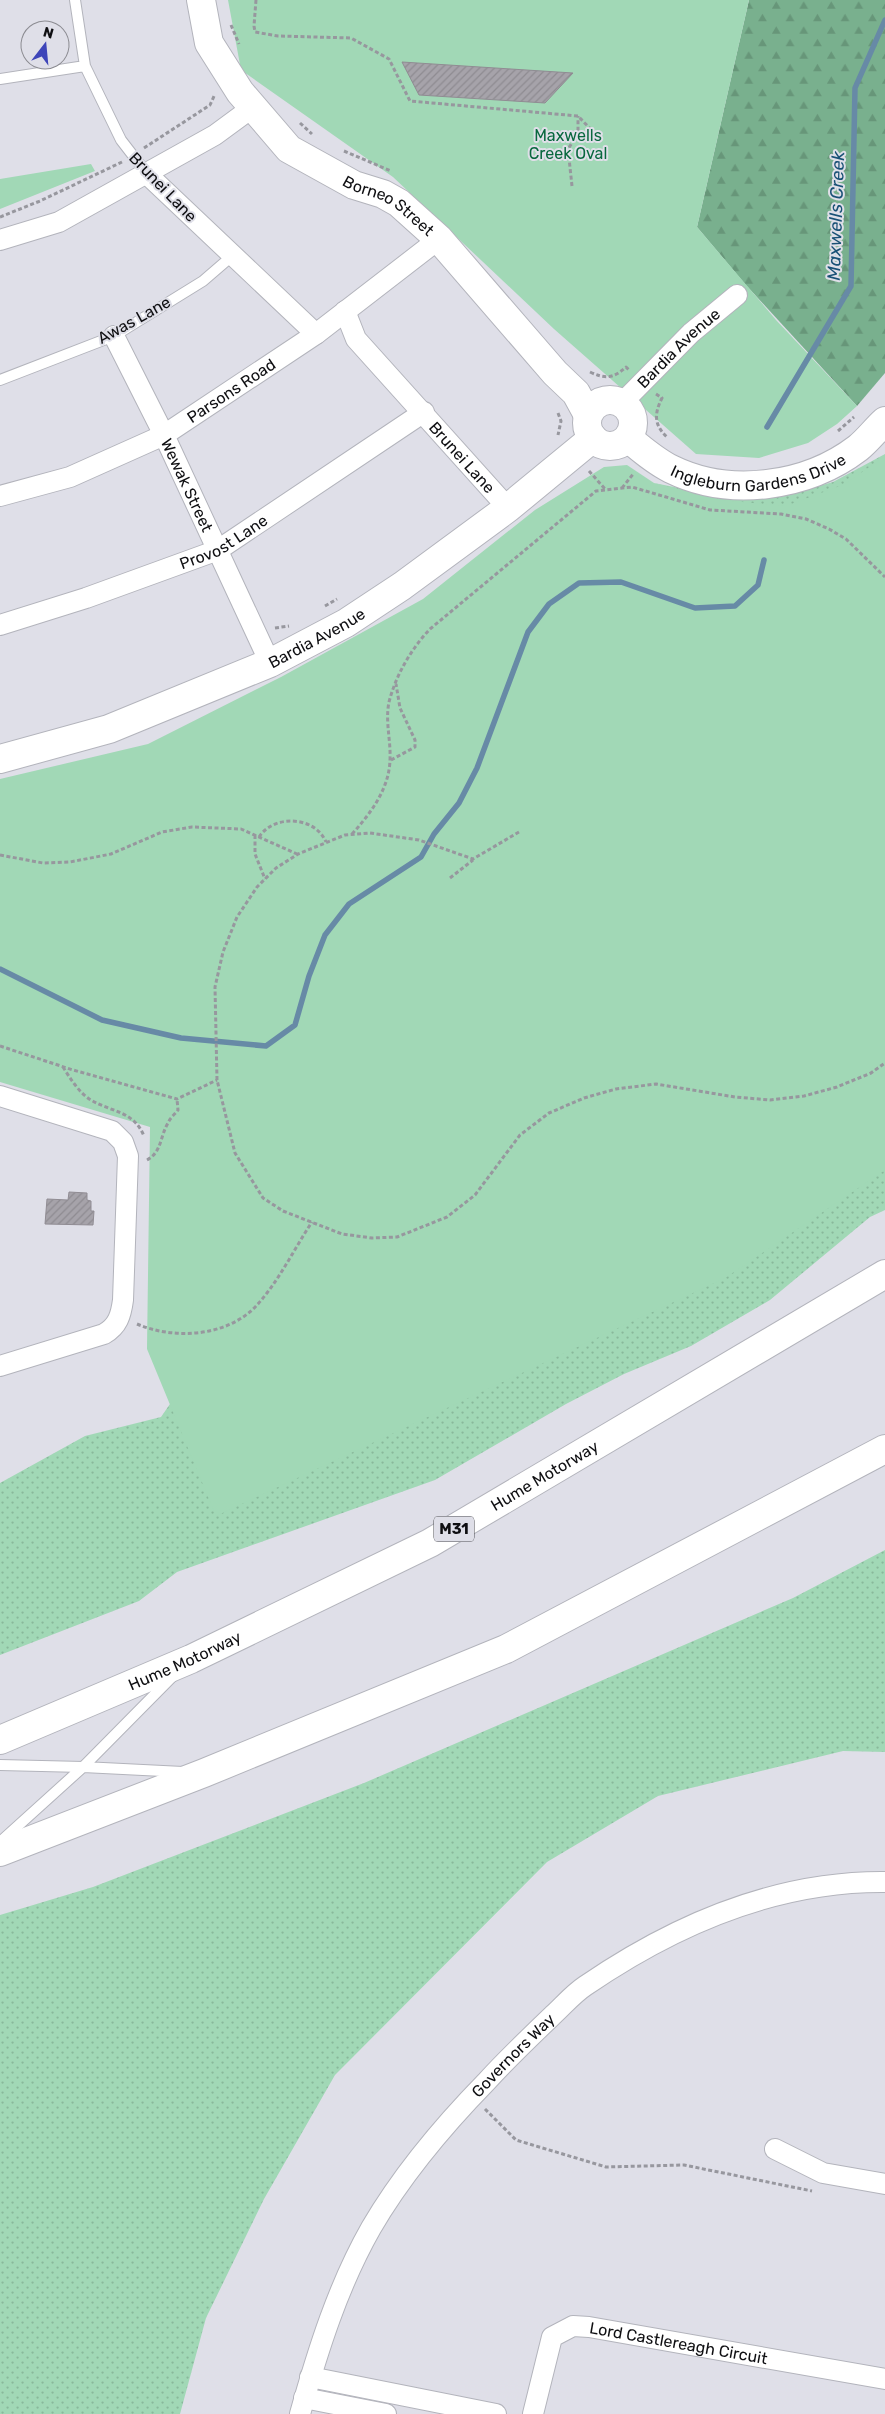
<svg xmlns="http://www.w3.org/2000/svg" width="885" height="2414" viewBox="0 0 885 2414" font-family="Rubik,sans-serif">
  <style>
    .grass { fill: url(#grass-dots) }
    .forest { fill: url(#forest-firs) }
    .green { fill: #a1d8b6 }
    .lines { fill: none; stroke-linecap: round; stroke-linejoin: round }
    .stream { stroke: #678aa6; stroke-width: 5.5 }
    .building { fill: url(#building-hatch); stroke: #908c93 }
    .lane-casing { stroke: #b3b4bc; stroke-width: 12 }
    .street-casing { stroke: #b3b4bc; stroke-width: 22 }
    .secondary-casing { stroke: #b3b4bc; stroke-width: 30 }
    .highway-casing { stroke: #b3b4bc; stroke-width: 30 }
    .path { stroke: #97979e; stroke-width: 3; stroke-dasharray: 4 2.5; stroke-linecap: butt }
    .lane { stroke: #fff; stroke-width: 10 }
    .street { stroke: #fff; stroke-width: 20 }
    .secondary { stroke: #fff; stroke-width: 28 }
    .highway { stroke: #fff; stroke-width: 28 }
    .labels { text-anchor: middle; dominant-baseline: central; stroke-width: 4; stroke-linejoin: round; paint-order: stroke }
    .shield { fill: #dfdfe8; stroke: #4d4d52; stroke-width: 1 }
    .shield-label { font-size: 15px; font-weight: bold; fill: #0f0f12 }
    .park-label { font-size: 16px; fill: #08683e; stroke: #dfdfe8 }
    .street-label { font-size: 16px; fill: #0f0f12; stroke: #dfdfe8 }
    .water-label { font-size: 18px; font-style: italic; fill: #195176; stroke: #dfdfe8 }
  </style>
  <defs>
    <pattern id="grass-dots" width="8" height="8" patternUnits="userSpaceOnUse" patternTransform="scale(1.25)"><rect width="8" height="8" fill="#a1d8b6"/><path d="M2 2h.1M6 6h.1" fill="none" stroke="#89b89b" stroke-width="1.8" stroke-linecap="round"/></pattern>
    <pattern id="forest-firs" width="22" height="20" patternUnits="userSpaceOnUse" patternTransform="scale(1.25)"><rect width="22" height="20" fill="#79b08e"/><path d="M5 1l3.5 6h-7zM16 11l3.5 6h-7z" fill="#679679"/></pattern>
    <pattern id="building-hatch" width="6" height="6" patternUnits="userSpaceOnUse" patternTransform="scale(1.25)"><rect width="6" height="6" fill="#a6a3aa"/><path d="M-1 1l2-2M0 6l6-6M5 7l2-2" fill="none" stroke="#8e8b91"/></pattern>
  </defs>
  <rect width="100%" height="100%" fill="#dfdfe8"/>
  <path class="grass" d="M885,454V507L731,509L654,483L725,497H781L833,482Z
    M885,1054V1210L870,1217L770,1300L691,1346L624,1374L566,1404L435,1480L177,1572L139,1601L0,1655V1483L85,1436L161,1417L181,1388Z
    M885,1550V1752L843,1751L658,1796L547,1862L335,2075L264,2199L206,2318L180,2414H0V1915L93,1887L364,1783L793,1598Z"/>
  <path class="forest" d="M749,0H885V373L857,406L745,284L697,227Z"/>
  <path class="green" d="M228,0H749L697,227L776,320L857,406L837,424L808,443L759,458L696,454L554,329L393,177L241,70Z
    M91,164L95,171L0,209V179Z
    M885,456V1170L725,1278L216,1516L147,1349L150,1127L0,1082V779L148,744L281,677L423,599L535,510L604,467L627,465L654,483L721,500L786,506L845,484Z"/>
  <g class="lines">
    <path class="stream" d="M767,427L851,286L855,88L885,20
      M0,969L102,1020L181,1038L266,1046L295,1025L309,976L325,935L349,904L421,857L434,834L459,803L477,768L528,632L549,604L579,583L621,582L695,608L735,606L758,585L764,560"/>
  </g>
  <path class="building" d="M402,62L573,73L545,103L419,95Z
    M69,1192L87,1193V1200L91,1201V1211H94L93,1225L45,1224L47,1199L68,1200Z"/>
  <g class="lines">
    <defs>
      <path id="lane" d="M75,0L85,66L121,140L148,175
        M0,79L85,66
        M0,380L114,336L203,281L232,256
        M0,1765L83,1767L183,1772
        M0,1842L83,1767L172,1677"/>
      <g id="street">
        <path d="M148,175L316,334"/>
        <path d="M0,240L59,222L215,135L253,107"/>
        <path id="s1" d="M345,311L356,339L508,508"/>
        <path id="s2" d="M114,336L164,435L270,663"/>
        <path id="s3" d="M622,403L691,333L737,295"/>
        <path id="s4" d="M0,496L70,477L164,435L316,334L439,239"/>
        <path id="s5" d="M0,625L86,598L218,550L424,412"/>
        <path d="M0,1096L112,1131L123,1142L128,1156L123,1300C121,1315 118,1326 104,1334L0,1366"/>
        <path d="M775,2149L823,2173L885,2184"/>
        <path d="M310,2377L496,2414"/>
        <path d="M304,2398L386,2414"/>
        <path id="s6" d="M300,2414C318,2350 338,2286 371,2228C403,2173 443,2126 487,2081C508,2058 530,2037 553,2015C563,2006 573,1994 585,1986C674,1925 775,1881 885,1882"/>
        <path id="s7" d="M533,2414L552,2337L573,2326L589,2327L885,2379"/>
      </g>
      <g id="secondary">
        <path id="s8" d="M201,0L209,43L240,92L289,149L354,185L383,194L399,203L439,239L555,373L576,393L588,415"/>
        <circle cx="610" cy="423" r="23"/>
        <path id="s9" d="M628,438C641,449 655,461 671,469C730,498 807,487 858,448C868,440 876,429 885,421"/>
        <path id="s10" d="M0,759L109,729L270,663L346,623L402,586L508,508L593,438"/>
      </g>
      <g id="highway">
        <path id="s11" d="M0,1740L191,1659L430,1543L885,1274"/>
        <path d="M0,1852L204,1773L506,1649L885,1449"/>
      </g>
    </defs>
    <use href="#lane" class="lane-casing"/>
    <use href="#street" class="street-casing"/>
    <use href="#secondary" class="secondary-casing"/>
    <use href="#highway" class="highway-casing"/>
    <path class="path" d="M256,0L254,26L255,32L278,36L351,38L389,59L410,101L578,116L602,141
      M231,25L239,44
      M300,123L312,134
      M144,148L210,105L215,94
      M344,151L391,171
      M572,186L568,149L578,134V116
      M0,217L40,201L122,162
      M590,372C605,379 613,379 626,367L629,370
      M656,394L662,398C654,414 654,425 667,437
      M558,413L561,421L558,435
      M838,431L854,417
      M589,471L605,489
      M622,488L634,473
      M325,606L337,599
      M275,628L289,626
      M391,760L415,747V740L400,708L396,684
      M519,832L473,859L419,840L370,833L345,835L298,854L276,868L257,887L237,917L223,952L215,987L217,1080L235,1153L263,1198L283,1211L342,1234L372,1238L397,1237L447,1217L475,1195L520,1135L549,1113L584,1098L616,1089L656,1084L735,1097L770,1100L804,1096L837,1087L871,1073L885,1063
      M352,834C371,813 389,789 390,760C391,740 385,722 389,702C396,675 411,649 430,629L596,491L632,487L710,510L781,514L806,519L829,529L846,539L885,577
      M255,835V854L265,879
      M259,837C274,814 315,816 326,842
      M0,855L43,863L70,862L111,854L162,832L192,827L241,829L297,854
      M450,878L473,860
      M0,1046L73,1070L177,1099L217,1080
      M63,1067C70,1078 79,1093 91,1100C111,1112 134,1111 144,1136
      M147,1160C162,1152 160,1136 168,1123C170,1118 175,1114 178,1110L177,1099
      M137,1324C174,1340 228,1337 257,1305C279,1281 294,1249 312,1222
      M485,2109L516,2140L606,2167L684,2165L812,2191"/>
    <use href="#lane" class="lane"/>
    <use href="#street" class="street"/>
    <use href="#secondary" class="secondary"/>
    <use href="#highway" class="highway"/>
  </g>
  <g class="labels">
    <rect class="shield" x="434" y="1516.5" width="40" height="25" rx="4"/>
    <g class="shield-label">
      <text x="454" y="1529">M31</text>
    </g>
    <g class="park-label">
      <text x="568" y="135">Maxwells<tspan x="568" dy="18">Creek Oval</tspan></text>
    </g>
    <g class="street-label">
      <text transform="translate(163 187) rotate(46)">Brunei Lane</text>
      <text stroke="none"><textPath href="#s8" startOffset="292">Borneo Street</textPath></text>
      <text transform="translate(134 320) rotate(-29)">Awas Lane</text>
      <text stroke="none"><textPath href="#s3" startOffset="79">Bardia Avenue</textPath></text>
      <text stroke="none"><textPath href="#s4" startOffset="256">Parsons Road</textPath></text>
      <text stroke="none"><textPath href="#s1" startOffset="189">Brunei Lane</textPath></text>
      <text stroke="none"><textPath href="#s9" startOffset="144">Ingleburn Gardens Drive</textPath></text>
      <text stroke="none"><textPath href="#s2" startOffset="166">Wewak Street</textPath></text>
      <text stroke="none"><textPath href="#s5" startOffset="239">Provost Lane</textPath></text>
      <text stroke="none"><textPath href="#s10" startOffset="340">Bardia Avenue</textPath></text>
      <text stroke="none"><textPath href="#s11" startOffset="606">Hume Motorway</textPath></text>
      <text stroke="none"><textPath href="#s11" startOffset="201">Hume Motorway</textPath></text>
      <text stroke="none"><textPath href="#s6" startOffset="424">Governors Way</textPath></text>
      <text stroke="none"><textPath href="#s7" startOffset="210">Lord Castlereagh Circuit</textPath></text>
    </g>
    <g class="water-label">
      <text transform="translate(836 216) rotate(-88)">Maxwells Creek</text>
    </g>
  </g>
  <g transform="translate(45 45) rotate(16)"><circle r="24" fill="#dfdfe8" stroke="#8c8c92"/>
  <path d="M0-4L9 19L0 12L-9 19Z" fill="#3e45b9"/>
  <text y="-8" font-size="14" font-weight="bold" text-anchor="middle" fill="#0f0f12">N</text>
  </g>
</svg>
